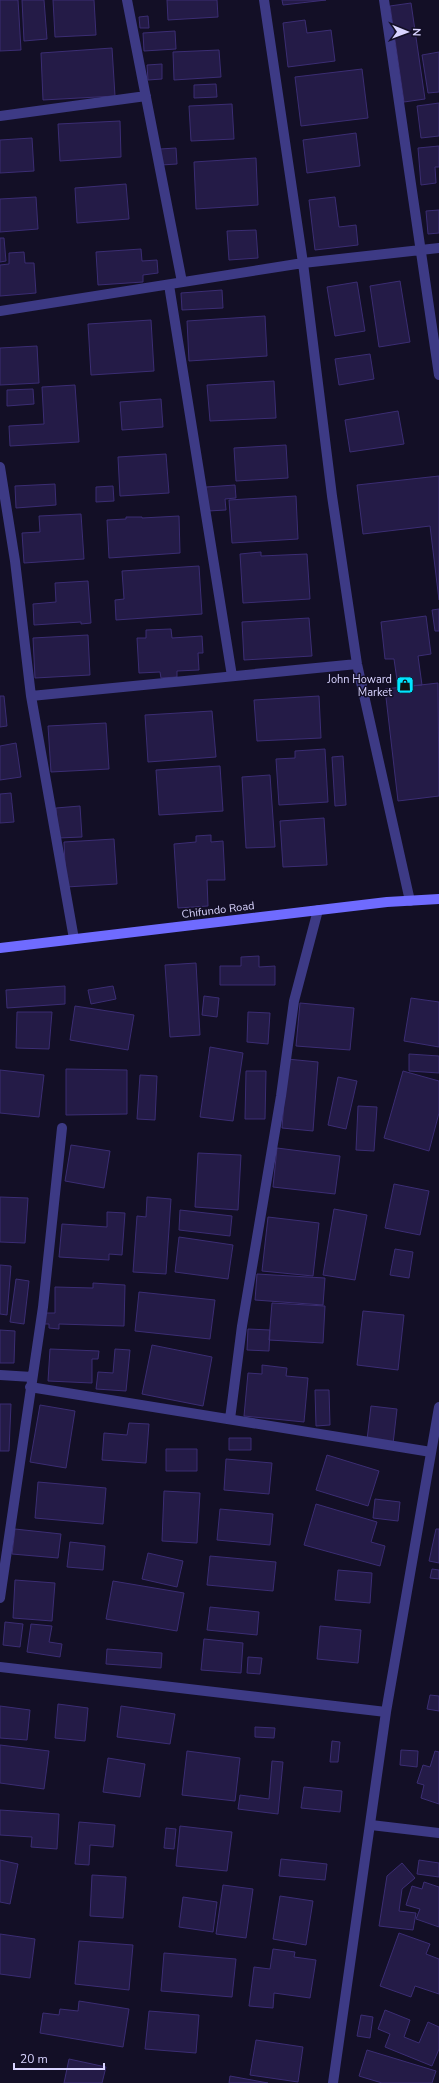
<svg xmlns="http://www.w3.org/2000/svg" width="439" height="2083" viewBox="0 0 439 2083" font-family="'Nunito Sans',sans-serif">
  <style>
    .building { fill: #241b47; stroke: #3b2d73 }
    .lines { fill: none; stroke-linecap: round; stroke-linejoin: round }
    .street { stroke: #3d3a85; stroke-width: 10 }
    .secondary { stroke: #6f6bff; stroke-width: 10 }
    .labels { text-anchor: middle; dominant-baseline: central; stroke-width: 3; stroke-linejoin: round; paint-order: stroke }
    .poi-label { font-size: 11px; fill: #d9d4ff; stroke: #130f26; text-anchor: end }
    .street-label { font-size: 11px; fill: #d9d4ff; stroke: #130f26 }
  </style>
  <rect width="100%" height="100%" fill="#130f26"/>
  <path class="building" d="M0,0H18L21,50L0,51Z
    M22,0H44L47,39L24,41Z
    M53,0H94L96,35L55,37Z
    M167,0H217L218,17L168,20Z
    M282,0H326L283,5Z
    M411,3L425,99L404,102L390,6Z
    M148,16L149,28H140L139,17Z
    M305,20L307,33L331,30L335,61L288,67L283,23Z
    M175,31L176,49L144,51L143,33Z
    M112,48L115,96L43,100L41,53Z
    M219,50L221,77L174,80L173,52Z
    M439,52V92L428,93L422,55Z
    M162,64V79L148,80L147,65Z
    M362,69L368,118L301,126L295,77Z
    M216,84L217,97L194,98V85Z
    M439,103V136L421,138L417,106Z
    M232,104L234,139L191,141L189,106Z
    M120,121L121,157L60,161L58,124Z
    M356,133L360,166L307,173L303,140Z
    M32,138L34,171L0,173V140Z
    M439,146V167H435L436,183L421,185L418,148Z
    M176,148L177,164L161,165L160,149Z
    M256,158L258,205L196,209L194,162Z
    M126,184L129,219L77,223L75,188Z
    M36,197L38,229L0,232V199Z
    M335,197L339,227L356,225L358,245L315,250L309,200Z
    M439,210V233L428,234L426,211Z
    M256,230L258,258L229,260L227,231Z
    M0,238H4L6,261L0,262Z
    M141,249L142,261L157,260L158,273L143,275V282L98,285L96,252Z
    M24,252L25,263H34L36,293L0,296V265L9,264V253Z
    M400,281L410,342L379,347L370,286Z
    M357,282L365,331L335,336L327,287Z
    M222,290L223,308L182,310L181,293Z
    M265,316L267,356L189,361L187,321Z
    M151,320L154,371L91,375L88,324Z
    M37,346L39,383L0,385V348Z
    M370,354L374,379L339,385L335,359Z
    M274,381L276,418L210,421L207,385Z
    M75,385L79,442L10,446L9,426L44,424L42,387Z
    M33,389L34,404L7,406V390Z
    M161,399L163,427L122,430L120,402Z
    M398,411L404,444L350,452L345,420Z
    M286,445L288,478L236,481L234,448Z
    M166,454L169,493L120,496L118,457Z
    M439,476V600L430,526L363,534L357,485Z
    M55,484L56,505L16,508L15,486Z
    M235,485L236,498L225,499L226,510L208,511L206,487Z
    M113,486L114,501L96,502V487Z
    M296,496L298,539L232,543L229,500Z
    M81,514L84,559L24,563L22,533L40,532L39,516Z
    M179,516L180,553L109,558L107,520L126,519V517H142V518Z
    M261,552V556L307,554L310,599L243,603L240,554Z
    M199,566L202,614L116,620L115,600L124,599L122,571Z
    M88,581L91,623L81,624V622L34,625L33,604L56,602L55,583Z
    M439,609V631H435L432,610Z
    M426,616L431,654L418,656L422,685L398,687L394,659H385L381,622Z
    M309,618L312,656L244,660L242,622Z
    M171,629L172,638L202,636L203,653H198L199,670L177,671V677L161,678L160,672L139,673L137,638H146V630Z
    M88,635L90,675L35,678L33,638Z
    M438,683L439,796L398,801L385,689Z
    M0,696H4L7,726L0,727Z
    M319,696L321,738L257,741L254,700Z
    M212,711L216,757L148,762L145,715Z
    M106,723L109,769L51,772L48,726Z
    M16,743L21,777L0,780V746Z
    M325,749L328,802L279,805L276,759L295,758V751Z
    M343,756L346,805L335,806L332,757Z
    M220,766L223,811L159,815L156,770Z
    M270,775L275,847L246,848L242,777Z
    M11,793L14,822L0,823V794Z
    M80,806L82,837L58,838L56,808Z
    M324,818L327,865L283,867L280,821Z
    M211,835V842L223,841L225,880H207L208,906L178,908L174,844L196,842V836Z
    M114,839L117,884L66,887L64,842Z
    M259,956V967L275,966V985H220V966H241V957Z
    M196,963L200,1035L170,1037L165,965Z
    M65,986V1004L7,1008L6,990Z
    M113,986L116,999L91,1004L88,990Z
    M204,996L219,998L217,1017L202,1015Z
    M411,998L439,1002V1047L404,1041Z
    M300,1003L354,1008L350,1050L296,1046Z
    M75,1006L134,1015L128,1050L70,1040Z
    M17,1012H52L49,1049L16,1048Z
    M248,1012L270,1013L268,1044L247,1042Z
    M210,1047L243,1053L233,1121L200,1117Z
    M409,1054L439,1056V1073L409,1071Z
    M287,1059L318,1062L313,1131L282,1128Z
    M66,1069L127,1070V1114L66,1115Z
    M0,1070L44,1075L39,1117L0,1113Z
    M246,1071H266L265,1119H245Z
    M403,1071L439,1081V1113L429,1151L384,1138Z
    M140,1075L157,1076L155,1120L137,1119Z
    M338,1077L357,1081L346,1129L328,1125Z
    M358,1106L377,1107L374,1151L356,1150Z
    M71,1145L110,1151L104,1188L65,1181Z
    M277,1148L340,1156L335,1194L273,1187Z
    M198,1153L241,1155L238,1210L195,1207Z
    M394,1184L429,1191L420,1235L385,1228Z
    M0,1197L28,1198L25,1243L0,1242Z
    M147,1197L171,1199L166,1274L133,1272L137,1216L146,1217Z
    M334,1209L367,1215L355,1280L323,1275Z
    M180,1210L232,1216L230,1236L179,1230Z
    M107,1212L125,1213L122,1255L109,1254V1260L59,1257L62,1224L107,1227Z
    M268,1217L319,1223L313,1276L262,1271Z
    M179,1237L233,1245L228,1279L175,1272Z
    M395,1249L413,1252L409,1278L390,1275Z
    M0,1265L11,1266L7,1315L0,1314Z
    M257,1274L325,1278L323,1305L255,1300Z
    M16,1279L29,1281L24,1324L10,1322Z
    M93,1283L125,1285L124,1326L59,1324V1329L49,1328V1324H44L45,1313H55V1287L93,1288Z
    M139,1292L215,1300L210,1339L135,1331Z
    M272,1303L325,1306L323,1343L269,1340Z
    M363,1311L404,1315L398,1370L357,1365Z
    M248,1329L270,1330L269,1351L247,1350Z
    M0,1330L15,1331L14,1363H0Z
    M152,1345L212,1357L203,1406L142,1394Z
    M50,1349L99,1351L98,1359H92V1383L48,1381Z
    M115,1349L130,1350L126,1391L96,1389L98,1372L113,1373Z
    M262,1365L287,1368L286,1376L308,1378L304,1422L244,1416L248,1373L262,1374Z
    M315,1390H329L330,1425L316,1426Z
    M0,1404H11L9,1451H0Z
    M40,1405L75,1411L66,1468L30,1462Z
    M371,1406L397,1409L393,1444L367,1440Z
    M129,1423L149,1424L146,1463L102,1460L104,1433L127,1435Z
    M229,1438H251V1450H229Z
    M166,1449H197V1471H166Z
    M327,1455L379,1471L368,1506L316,1490Z
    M226,1459L272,1463L269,1494L224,1490Z
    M38,1482L106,1488L103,1524L35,1518Z
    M164,1491L200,1493L197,1543L162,1541Z
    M375,1499L400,1502L398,1521L373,1518Z
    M316,1504L377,1522L371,1542L385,1546L380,1566L304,1545Z
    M220,1509L273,1514L270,1545L217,1540Z
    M15,1529L61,1534L58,1558L12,1554Z
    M436,1529H439V1563L429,1561Z
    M70,1542L105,1546L103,1570L67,1567Z
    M148,1553L183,1561L177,1587L142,1579Z
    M210,1556L276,1562L273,1591L207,1585Z
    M432,1569L439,1570V1579L430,1578Z
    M338,1570L372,1573L370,1603L335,1600Z
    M15,1580L55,1583L52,1621L13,1618Z
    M113,1581L184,1593L177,1631L106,1619Z
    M210,1607L259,1612L257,1635L207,1630Z
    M5,1622L23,1624L20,1647L3,1645Z
    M31,1624L52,1626L49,1642L62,1644L60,1657L27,1652Z
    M320,1626L361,1630L358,1663L317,1659Z
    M204,1639L243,1643L241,1673L201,1670Z
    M107,1649L162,1653L161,1668L106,1664Z
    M248,1657L262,1658L260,1674L247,1673Z
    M430,1695L439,1696V1711L427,1709Z
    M58,1704L88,1708L85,1741L55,1738Z
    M0,1706L30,1710L27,1740L0,1738Z
    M121,1706L175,1714L170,1744L117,1737Z
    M255,1727L275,1728L274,1738L255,1737Z
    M332,1741L340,1742L338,1762H330Z
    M0,1745L49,1751L44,1789L0,1783Z
    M401,1750L418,1751L417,1767L400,1765Z
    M187,1751L240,1758L235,1801L182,1795Z
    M435,1751L439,1752V1804L421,1798L424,1785L417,1783L423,1765L430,1767Z
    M108,1758L145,1764L140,1797L103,1792Z
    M272,1761L283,1762L278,1814L238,1809L240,1795L269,1799Z
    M304,1787L342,1791L340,1812L301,1808Z
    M0,1810L59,1814L57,1849L31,1847L32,1837L0,1835Z
    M79,1822L115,1825L113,1847L90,1845L89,1865L75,1864Z
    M180,1826L232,1832L227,1871L176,1866Z
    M166,1828L176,1829L174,1849L164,1848Z
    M281,1859L327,1864L325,1880L279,1876Z
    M0,1860L18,1864L10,1904L0,1902Z
    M419,1860L439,1863V1877L417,1874Z
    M402,1863L415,1878L402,1889L399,1911L416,1913L413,1930L379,1926L387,1876Z
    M92,1875L126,1877L123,1918L90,1916Z
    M424,1882L439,1887V1927L416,1919L420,1909L406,1905L412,1886L422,1889Z
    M223,1885L253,1889L246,1938L216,1934Z
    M280,1896L313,1901L306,1945L273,1939Z
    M183,1897L217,1902L213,1932L179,1927Z
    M399,1933L430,1944L426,1954L439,1959V1994L415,1986L411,1997L380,1986Z
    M0,1934L35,1939L30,1978L0,1974Z
    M79,1941L133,1945L129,1990L75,1984Z
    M273,1949L295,1952L294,1957L316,1960L310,1998L274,1993L273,2008L249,2006L254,1967L270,1969Z
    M164,1953L236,1959L232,1997L161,1991Z
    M79,2001L129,2009L123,2047L40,2033L43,2013L59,2015L60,2009L78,2011Z
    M385,2010L410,2020L404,2037L419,2043L428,2022L439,2027V2049L432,2066L385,2047L390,2034L378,2029Z
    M149,2011L199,2015L196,2053L145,2049Z
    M361,2015L373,2017L370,2038L357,2036Z
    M256,2040L303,2047L298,2082L250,2075Z
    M367,2050L436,2071L432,2083H382L359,2076Z
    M69,2059L106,2067L102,2083H64Z
    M230,2076L268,2083H229Z"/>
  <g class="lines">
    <path class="street" d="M127,0L182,282
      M264,0L303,263L332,496L357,664L410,901
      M384,0L439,375
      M0,116L146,96
      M169,285L232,676
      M0,311L303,263L439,248
      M0,467L15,561L31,696L74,939
      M31,696L357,664
      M0,1375L32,1377
      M30,1387L431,1452
      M230,1419L242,1326L281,1096L294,1001L318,910
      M0,1598L43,1307L62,1128
      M0,1667L386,1712
      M371,1825L439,1833
      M333,2083L386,1712L439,1407"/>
    <path class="secondary" d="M0,948L387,902L439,899"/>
  </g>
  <defs>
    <symbol id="shop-square" viewBox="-11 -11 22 22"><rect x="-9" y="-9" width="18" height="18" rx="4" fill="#00e5ff" stroke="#130f26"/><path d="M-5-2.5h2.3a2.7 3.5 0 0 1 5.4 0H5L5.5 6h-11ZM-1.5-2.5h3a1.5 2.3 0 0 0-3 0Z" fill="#111"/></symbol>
  </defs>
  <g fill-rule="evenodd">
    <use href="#shop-square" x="395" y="675" width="20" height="20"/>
  </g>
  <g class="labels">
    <g class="poi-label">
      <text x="392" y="679">John Howard<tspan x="392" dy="13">Market</tspan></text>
    </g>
    <g class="street-label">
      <text transform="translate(218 910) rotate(-7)">Chifundo Road</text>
    </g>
  </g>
  <g transform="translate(407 32) rotate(91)" stroke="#130f26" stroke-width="3" paint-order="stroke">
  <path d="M0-3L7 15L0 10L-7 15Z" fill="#d9d4ff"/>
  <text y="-6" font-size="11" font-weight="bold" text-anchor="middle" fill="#d9d4ff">N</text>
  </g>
  <path d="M14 2063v6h90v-6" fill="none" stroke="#d9d4ff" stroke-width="2"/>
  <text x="20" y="2063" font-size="12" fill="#d9d4ff" stroke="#130f26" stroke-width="3" paint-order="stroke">20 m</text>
</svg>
